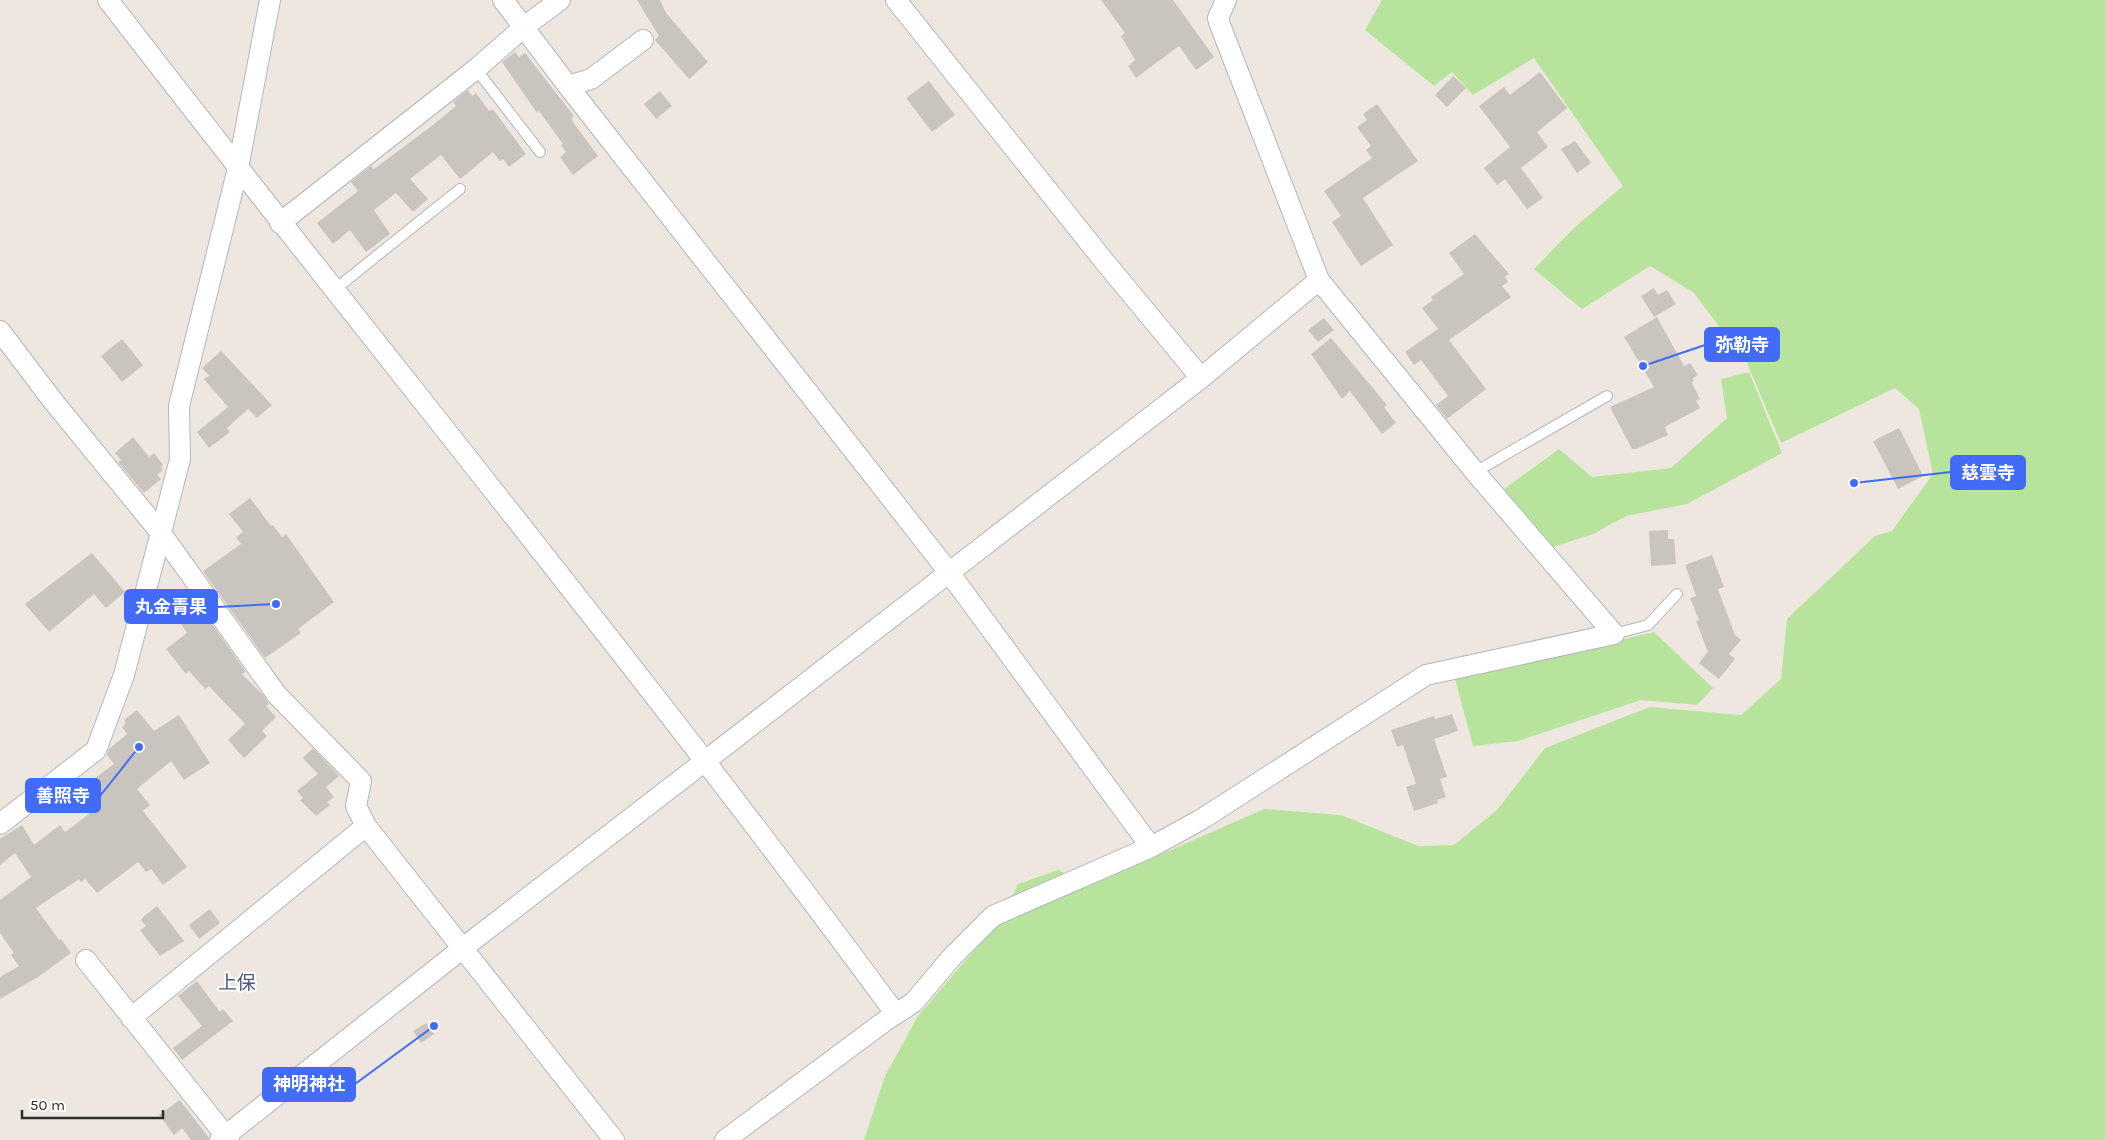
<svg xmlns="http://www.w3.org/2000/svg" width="2105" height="1140" viewBox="0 0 2105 1140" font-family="Karla,'Noto Sans JP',sans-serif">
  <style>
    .green { fill: #b8e39c }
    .building { fill: #c9c4be }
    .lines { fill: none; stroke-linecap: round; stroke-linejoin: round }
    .service-casing { stroke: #b2b6bf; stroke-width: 12 }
    .minor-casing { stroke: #b2b6bf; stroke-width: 22 }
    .service { stroke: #fff; stroke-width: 10 }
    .minor { stroke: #fff; stroke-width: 20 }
    .labels { text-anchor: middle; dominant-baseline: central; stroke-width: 4; stroke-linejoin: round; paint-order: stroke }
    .quarter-label { font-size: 19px; fill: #4d587d; stroke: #fff }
    .leader { fill: none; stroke: #426cf8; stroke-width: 2 }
    .callout-dot { fill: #426cf8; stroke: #fff; stroke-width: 2 }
    .callout { fill: #426cf8; stroke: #426cf8; stroke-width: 2 }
    .callout-label { font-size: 18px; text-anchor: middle; font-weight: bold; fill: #fff }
  </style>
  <rect width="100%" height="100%" fill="#eee7df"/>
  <path class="green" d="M1382,0H2105V1140H864L885,1076L918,1016L1002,918L1018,884L1058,870L1089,886L1264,809L1341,815L1418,846L1454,845L1497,810L1545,748L1650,707L1741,715L1781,679L1787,619L1875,536L1892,531L1933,474L1919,409L1895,388L1781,443L1747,363L1693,292L1650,266L1582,309L1534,269L1574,228L1623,186L1534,58L1473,95L1452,72L1434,86L1365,30Z
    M1749,372L1782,453L1687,504L1626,516L1593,534L1553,547L1504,489L1559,449L1592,477L1671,468L1727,418L1721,379Z
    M1654,632L1713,688L1697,705L1641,700L1518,741L1473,746L1455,679Z"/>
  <path class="building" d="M637,0H660L666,13L708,62L689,79L655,40L659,36Z
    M1101,0H1173L1214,57L1196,70L1179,46L1136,78L1128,66L1135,60L1121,36L1125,33Z
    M515,52L519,57L525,53L574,116L571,118L575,125L598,156L573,175L560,157L566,152L561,145L563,144L539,111L537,113L502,62Z
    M1540,72L1567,108L1537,132L1548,147L1521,168L1543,198L1527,209L1505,179L1497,185L1484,168L1510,147L1479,106L1504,87L1510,95Z
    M1453,76L1466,88L1447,107L1435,95Z
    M929,81L955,115L932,132L906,98Z
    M468,90L472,96L476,93L489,111L493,109L526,154L509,167L503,159L500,161L493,152L460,179L441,155L410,179L428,199L413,212L396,193L374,210L390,234L366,252L350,230L333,244L317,223L358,191L351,182L371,166L374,169L433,125L456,106L453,102Z
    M660,91L672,106L656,119L644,104Z
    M1377,104L1418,161L1363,198L1393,245L1361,266L1332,222L1341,216L1324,191L1372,158L1366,150L1371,146L1357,127L1367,120L1363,114Z
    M1575,141L1591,163L1577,173L1561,149Z
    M1475,234L1509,274L1505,277L1508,282L1502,286L1511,297L1449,340L1486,389L1447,419L1436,405L1448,396L1421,360L1414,365L1405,352L1438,329L1422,308L1433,300L1431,297L1464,274L1449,253Z
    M1654,288L1658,295L1667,290L1676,304L1654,317L1641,296Z
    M1657,317L1684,366L1690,363L1698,375L1692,379L1694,381L1692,383L1700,399L1696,401L1700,408L1665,427L1668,435L1636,449H1632L1610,407L1654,387L1624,337Z
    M1324,318L1334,330L1318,342L1308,330Z
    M1331,338L1387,405L1384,407L1396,423L1382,434L1350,391L1342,399L1311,354Z
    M122,339L143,365L122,382L101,356Z
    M221,351L272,405L257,418L248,409L227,428L230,432L209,448L197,432L228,407L204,379L209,376L202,368Z
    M1899,428L1923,476L1898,489L1873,441Z
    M133,437L149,457L154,453L163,465L161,467L163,470L157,475L161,479L144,493L118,462L121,460L115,453Z
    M250,498L271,526L273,525L282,537L286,534L334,602L298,629L301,633L265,658L203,571L241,544L236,537L243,532L229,514Z
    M1668,530V539H1674L1676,564L1651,566L1649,531Z
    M92,553L125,592L106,608L94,594L49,632L25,604Z
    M1712,555L1724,587L1718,589L1735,635L1741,640L1729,654L1735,659L1719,679L1699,663L1708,652L1696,621L1699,620L1690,598L1696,596L1685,565Z
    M189,592L246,672L242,674L263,695L269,704L266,706L276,717L262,731L267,736L244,758L228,740L245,724L209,686L205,689L189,671L186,674L166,649L187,633L170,607Z
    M137,710L154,731L179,715L210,763L184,780L171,761L137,789L150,805L143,811L187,867L163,885L151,869L146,872L138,862L97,893L85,879L81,882L79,879L36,908L59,940L61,939L71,953L38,977L0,999V977L19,966L11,955L14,953L0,933V900L31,877L15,853L0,865V839L22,825L34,845L60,825L65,832L89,814L91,811L76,792L114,764L107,755L109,749L127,734L122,727L126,723L124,720Z
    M1452,714L1458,731L1434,739L1447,777L1440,779L1446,797L1437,800L1438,803L1414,811L1406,787L1416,784L1403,745L1397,747L1391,730L1434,716L1435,719Z
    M313,748L339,776L326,787L334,797L327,802L330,805L316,816L300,800L303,798L297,791L318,774L303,758Z
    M157,906L184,941L160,956L140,930L146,926L141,920L142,918Z
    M210,909L220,923L199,939L189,925Z
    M197,981L220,1012L223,1009L233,1021L182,1060L173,1048L202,1026L178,996Z
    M426,1023L434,1034L421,1043L413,1031Z
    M180,1100L209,1138L208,1140H191L182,1128L174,1135L159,1115Z"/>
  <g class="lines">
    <defs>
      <path id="service" d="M476,69L540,152
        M333,291L460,189
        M1475,472L1607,396
        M1614,634L1648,625L1677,594"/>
      <path id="minor" d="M108,0C369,339 642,669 895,1013
        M503,0L568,86L948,571L1151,847
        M896,0L1104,261L1201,378
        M568,86L591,79L643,40
        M280,223L476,69L524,27L560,0
        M0,331L53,401L160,532L277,695L361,781L356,806L366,826L614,1140
        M0,824L96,750L124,675L180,459L179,406L238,168L270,0
        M86,960L229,1140
        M131,1018L366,826
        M220,1140L463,948L1201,378L1319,280
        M725,1140L885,1021L914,1002L951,958L993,916L1151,847L1202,819L1426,675L1614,634L1475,472L1319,280L1220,25L1218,18L1226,0"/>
    </defs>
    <use href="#service" class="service-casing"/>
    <use href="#minor" class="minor-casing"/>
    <use href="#service" class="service"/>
    <use href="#minor" class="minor"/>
  </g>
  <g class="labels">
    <g class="quarter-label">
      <text x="237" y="983">上保</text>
    </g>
  </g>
  <path class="leader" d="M1643 366L1705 345M1854 483L1951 472M276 604L217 607M139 747L100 796M434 1026L355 1084"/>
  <g class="callout-dot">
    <circle cx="1643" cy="366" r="5"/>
    <circle cx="1854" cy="483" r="5"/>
    <circle cx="276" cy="604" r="5"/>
    <circle cx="139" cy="747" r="5"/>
    <circle cx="434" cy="1026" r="5"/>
  </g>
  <g class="callout">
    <rect x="1705" y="328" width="74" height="33" rx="5"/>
    <rect x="1951" y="456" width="74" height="33" rx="5"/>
    <rect x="125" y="590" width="92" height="33" rx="5"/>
    <rect x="26" y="779" width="74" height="33" rx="5"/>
    <rect x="263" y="1068" width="92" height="33" rx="5"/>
  </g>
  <g class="callout-label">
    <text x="1742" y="351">弥勒寺</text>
    <text x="1988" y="479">慈雲寺</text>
    <text x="171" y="613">丸金青果</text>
    <text x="63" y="802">善照寺</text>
    <text x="309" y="1090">神明神社</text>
  </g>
  <path d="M22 1110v8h141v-8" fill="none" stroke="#2c2c2c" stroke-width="2.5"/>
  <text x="30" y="1110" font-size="15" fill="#2c2c2c" stroke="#ffffff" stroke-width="4" paint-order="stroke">50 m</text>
</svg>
